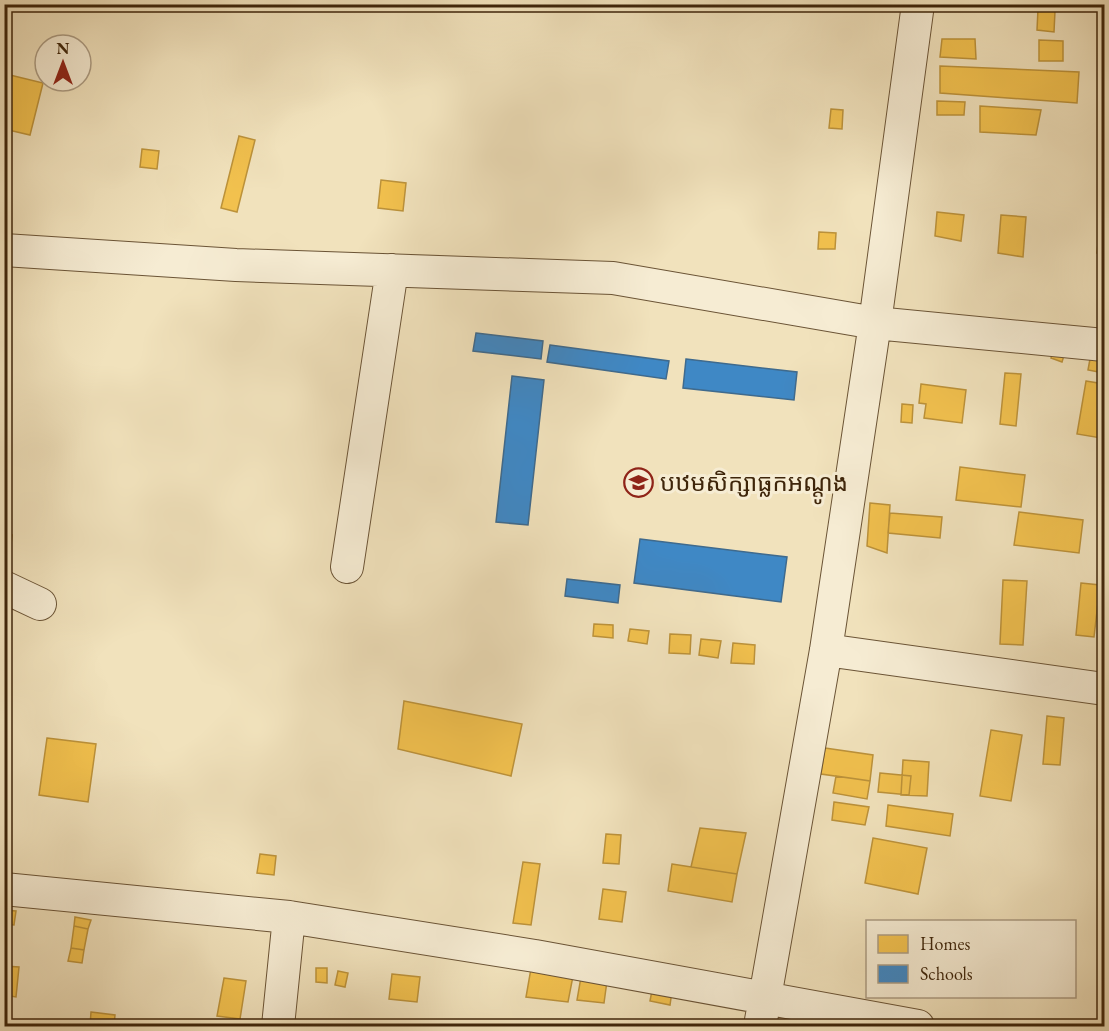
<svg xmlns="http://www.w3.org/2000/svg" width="1109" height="1031" viewBox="0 0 1109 1031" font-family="'EB Garamond','Noto Sans Khmer',serif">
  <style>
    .homes { fill: #f2c14e; stroke: #bc923a; stroke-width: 1.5 }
    .schools { fill: #3f88c5; stroke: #3f6a8d; stroke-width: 1.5 }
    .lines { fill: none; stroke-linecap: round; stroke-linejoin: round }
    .minor-casing { stroke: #6b5436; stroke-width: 34 }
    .minor { stroke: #f6ecd3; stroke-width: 32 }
    .labels { text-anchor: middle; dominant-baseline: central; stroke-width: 6; stroke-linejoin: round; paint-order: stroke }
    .poi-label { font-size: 24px; fill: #3e250a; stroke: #f6ecd3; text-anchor: start }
  </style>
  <rect width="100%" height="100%" fill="#f1e2bc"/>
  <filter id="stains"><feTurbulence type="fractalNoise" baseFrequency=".00333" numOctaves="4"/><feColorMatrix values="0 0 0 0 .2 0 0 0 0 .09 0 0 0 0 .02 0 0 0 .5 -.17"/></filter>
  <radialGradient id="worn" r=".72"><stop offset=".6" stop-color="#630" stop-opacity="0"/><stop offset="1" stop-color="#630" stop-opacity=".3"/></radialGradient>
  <path class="homes" d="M1038,9L1055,11L1054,32L1037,30Z
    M1104,27V69L1101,68Z
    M942,39H975L976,59L940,57Z
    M1039,40L1063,41V61H1039Z
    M940,66L1079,72L1077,103L940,93Z
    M10,75L43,83L30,135L4,129V96Z
    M937,101L965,102L964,115H937Z
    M980,106L1041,110L1036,135L980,132Z
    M831,109L843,110L842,129L829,128Z
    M239,136L255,140L237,212L221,208Z
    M142,149L159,151L157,169L140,167Z
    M381,180L406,183L403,211L378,208Z
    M1104,183V254L1097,253Z
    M937,212L964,215L961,241L935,236Z
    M1001,215L1026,217L1023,257L998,253Z
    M819,232L836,233L835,249H818Z
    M1055,346L1066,349L1062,362L1051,358Z
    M1092,348L1104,351V373L1088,370Z
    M1005,373L1021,374L1016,426L1000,424Z
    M1086,381L1104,384V418L1101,438L1077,434Z
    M921,384L966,390L962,423L924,418L926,404L919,403Z
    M902,404L913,405L912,423L901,422Z
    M960,467L1025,475L1021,507L956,500Z
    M870,503L890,505L887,553L867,546Z
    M1019,512L1083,520L1079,553L1014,545Z
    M890,513L942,517L940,538L888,533Z
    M4,535H12L8,573H4Z
    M1003,580L1027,581L1023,645L1000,644Z
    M1081,583L1100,585L1094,637L1076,635Z
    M594,624L613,625V638L593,636Z
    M630,629L649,631L647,644L628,641Z
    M670,634L691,635L690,654L669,653Z
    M701,639L721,641L718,658L699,655Z
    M733,643L755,645L754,664L731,663Z
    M404,701L522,724L511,776L398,749Z
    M1047,716L1064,718L1060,765L1043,764Z
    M991,730L1022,735L1011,801L980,796Z
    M47,738L96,744L88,802L39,795Z
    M825,748L873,755L870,781L821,774Z
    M903,760L929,762L927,796L901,795Z
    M880,773L911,776L909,795L878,792Z
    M836,776L870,781L867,799L833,793Z
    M834,802L869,807L865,825L832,820Z
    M888,805L953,814L950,836L886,826Z
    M700,828L746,833L737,874L691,867Z
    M606,834L621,835L619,864L603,863Z
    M873,838L927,848L918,894L865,883Z
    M260,854L276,856L274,875L257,873Z
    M523,862L540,864L531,925L513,923Z
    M672,864L737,874L732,902L668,891Z
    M603,889L626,892L622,922L599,919Z
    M4,910L16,911L14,925L4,924Z
    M75,917L91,920L88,929L74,926Z
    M74,926L88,929L84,950L71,948Z
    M71,948L84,950L82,963L68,961Z
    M533,957L574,971L568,1002L526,997Z
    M4,966L19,967L16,997L4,995Z
    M316,968H327V983L316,982Z
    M338,971L348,973L345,987L335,985Z
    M392,974L420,977L417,1002L389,999Z
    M581,977L607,981L604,1003L577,1000Z
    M224,978L246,981L240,1019L217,1016Z
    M654,980L673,984L670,1005L650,1001Z
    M91,1012L115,1015L114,1026H90Z"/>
  <path class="schools" d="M476,333L543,341L541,359L473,351Z
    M550,345L669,361L666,379L547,362Z
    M686,359L797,372L794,400L683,388Z
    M512,376L544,380L528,525L496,522Z
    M640,539L787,557L781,602L634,583Z
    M567,579L620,585L618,603L565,596Z"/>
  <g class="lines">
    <defs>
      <path id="minor" d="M4,250L236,265L613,278L875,323L1104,345
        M347,567L392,270
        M4,587L40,604
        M826,650L1104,689
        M4,889L289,917L535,956L918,1026
        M278,1026L289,917
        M760,1026L826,650L875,323L918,4"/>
    </defs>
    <use href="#minor" class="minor-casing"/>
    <use href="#minor" class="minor"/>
  </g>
  <defs>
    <symbol id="school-ring" viewBox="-11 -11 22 22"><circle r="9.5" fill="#f6ecd3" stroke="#8f2418" stroke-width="1.5"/><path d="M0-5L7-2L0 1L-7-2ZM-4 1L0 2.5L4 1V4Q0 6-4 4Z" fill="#8f2418"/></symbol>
  </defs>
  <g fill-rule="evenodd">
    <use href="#school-ring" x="622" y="466" width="33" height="33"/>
  </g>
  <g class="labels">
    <g class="poi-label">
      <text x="660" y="482">បឋមសិក្សាធ្លកអណ្តូង</text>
    </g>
  </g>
  <rect width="1109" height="1031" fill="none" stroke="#f1e2bc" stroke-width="24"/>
  <rect x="6" y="6" width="1097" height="1019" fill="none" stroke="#3e250a" stroke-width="3"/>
  <rect x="12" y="12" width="1085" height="1007" fill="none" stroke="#3e250a" stroke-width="1.5"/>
  <rect x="866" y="920" width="210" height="78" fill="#f6ecd3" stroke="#ac9c83" stroke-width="1.5"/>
  <rect x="878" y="935" width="30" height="18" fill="#f2c14e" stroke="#ac9c83" stroke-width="1.5"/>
  <text x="920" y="950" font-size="18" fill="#3e250a">Homes</text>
  <rect x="878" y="965" width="30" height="18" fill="#3f88c5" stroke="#ac9c83" stroke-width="1.5"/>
  <text x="920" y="980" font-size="18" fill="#3e250a">Schools</text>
  <g transform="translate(63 63)"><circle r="28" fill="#f6ecd3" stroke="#ac9c83" stroke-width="1.5"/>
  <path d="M0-4.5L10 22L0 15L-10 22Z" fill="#8f2418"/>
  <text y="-9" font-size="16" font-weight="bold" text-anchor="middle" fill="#3e250a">N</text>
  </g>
  <rect width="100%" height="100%" filter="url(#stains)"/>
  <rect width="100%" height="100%" fill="url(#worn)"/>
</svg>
